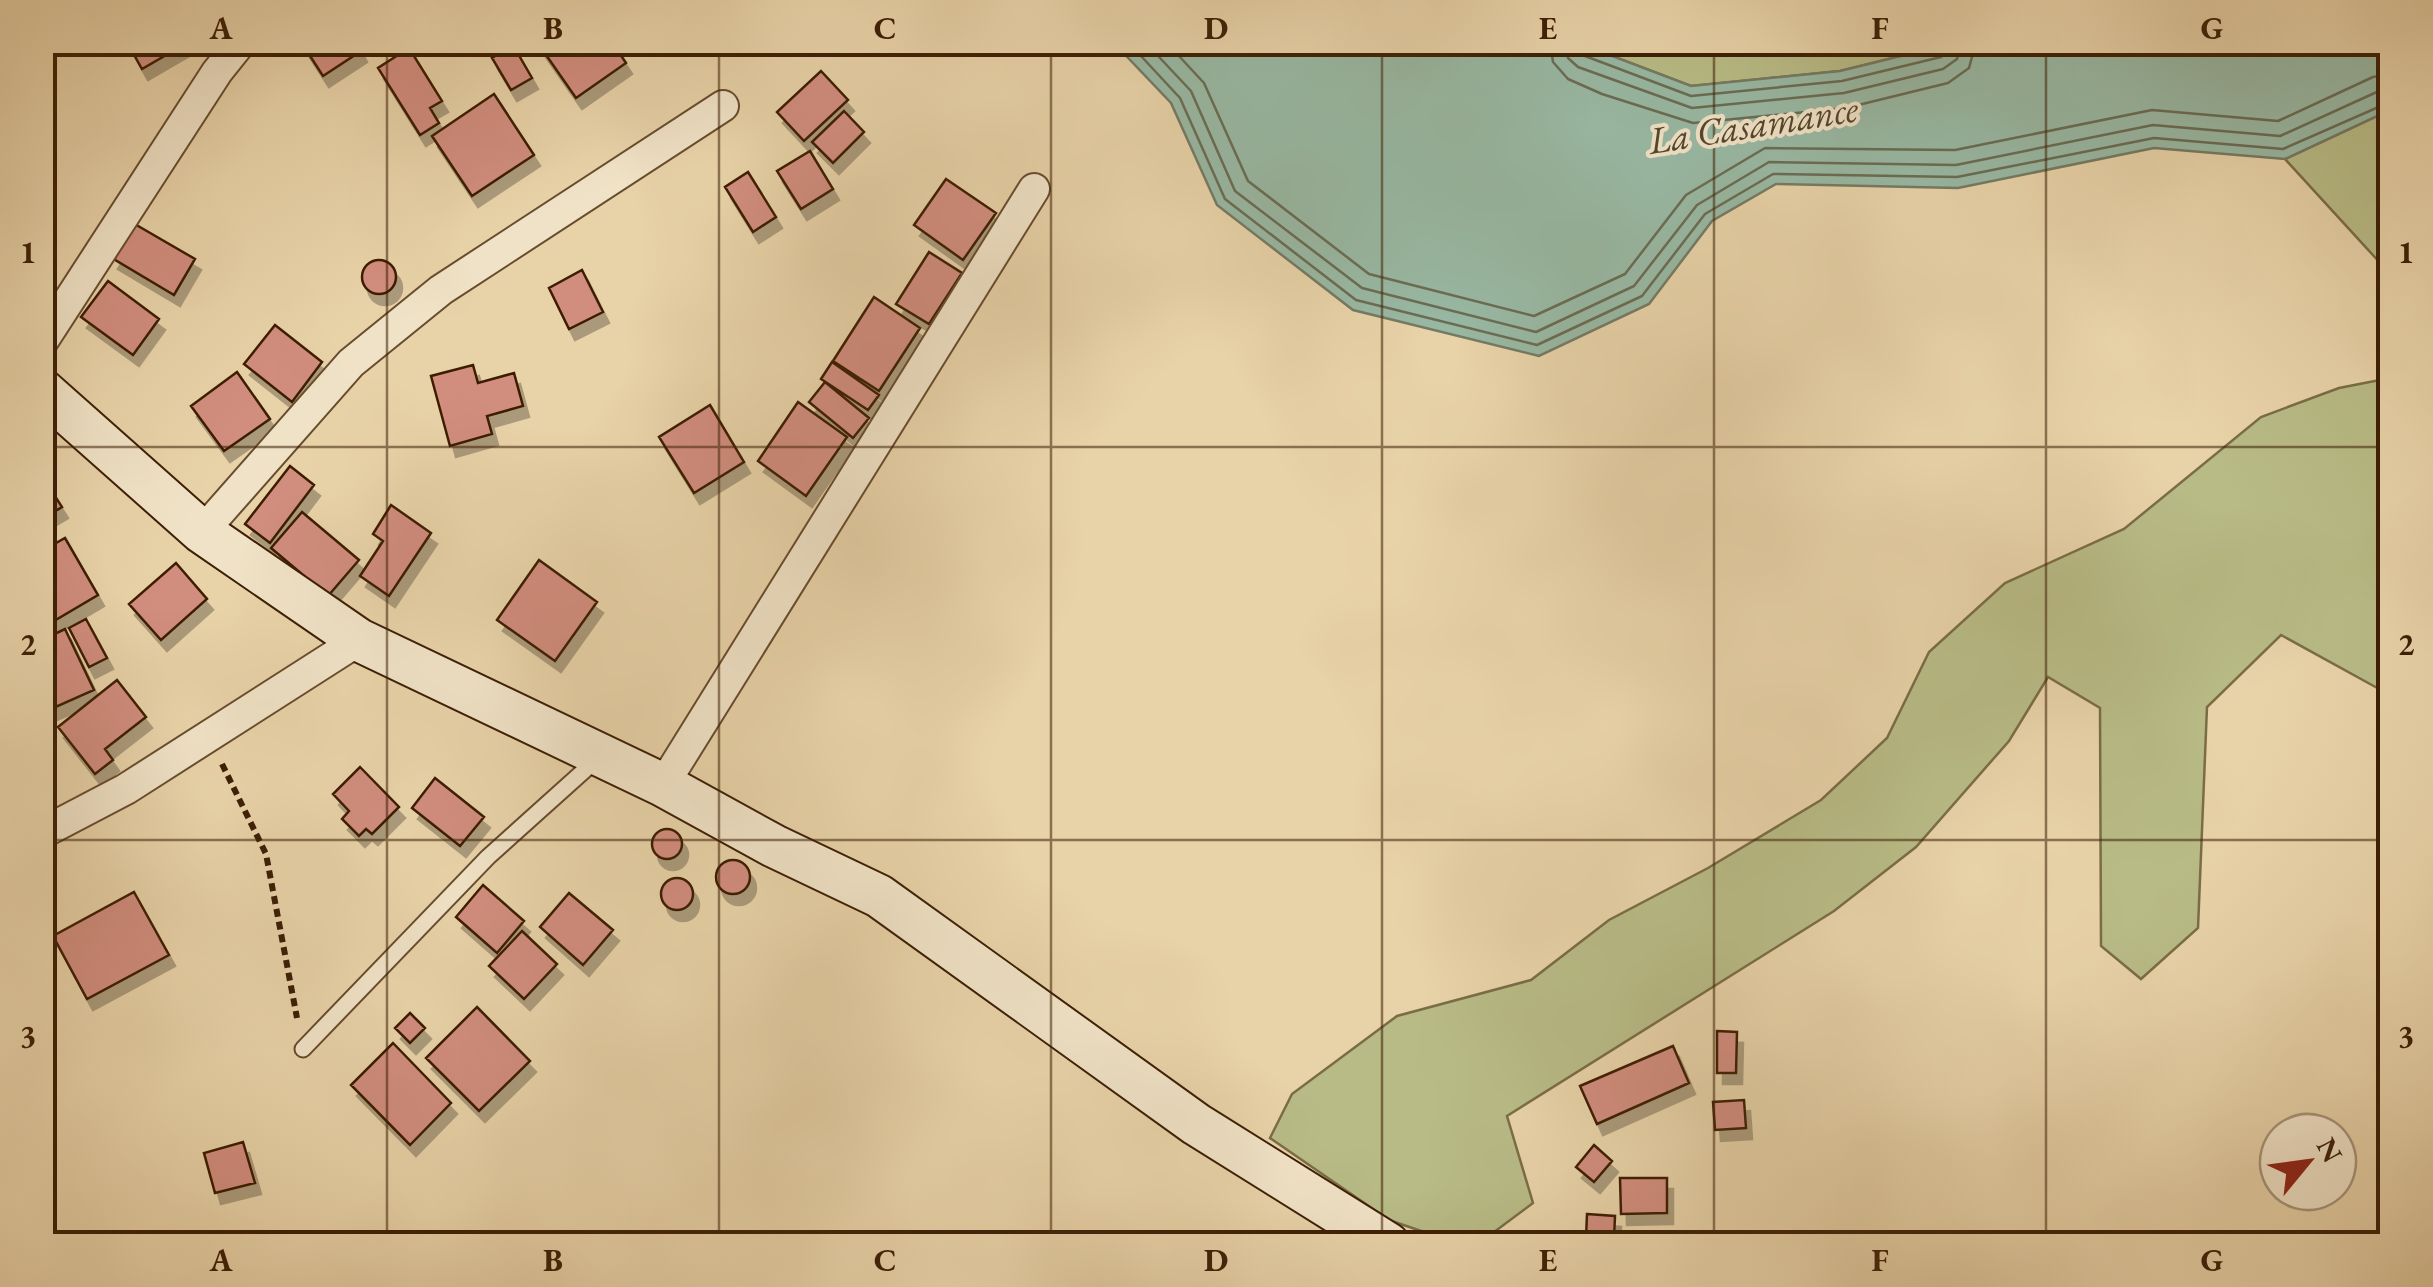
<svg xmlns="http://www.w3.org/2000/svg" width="2433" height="1287" viewBox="0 0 2433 1287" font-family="'EB Garamond',serif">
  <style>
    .green { fill: #b8bb86; stroke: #7a6d46; stroke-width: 2.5 }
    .water { fill: #98b8a3; stroke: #747b64; stroke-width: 2.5 }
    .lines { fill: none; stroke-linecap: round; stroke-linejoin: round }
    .shore { stroke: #6a6c54; stroke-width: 2.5 }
    .building { fill: #d18d7e; stroke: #3d1f06; stroke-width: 2.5; filter: url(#shadow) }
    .lane-casing { stroke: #684c2e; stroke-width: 19 }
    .street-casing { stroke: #684c2e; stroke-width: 34 }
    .secondary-casing { stroke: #3d1f06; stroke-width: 46 }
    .path { stroke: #3d1f06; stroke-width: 6; stroke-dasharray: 8 5; stroke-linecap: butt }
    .lane { stroke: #f0e2c6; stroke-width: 15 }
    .street { stroke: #f0e2c6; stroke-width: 30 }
    .secondary { stroke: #f0e2c6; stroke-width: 42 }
    .grid { fill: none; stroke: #3d1f06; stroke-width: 2.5; stroke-opacity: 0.55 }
    .labels { text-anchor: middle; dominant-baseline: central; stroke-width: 8; stroke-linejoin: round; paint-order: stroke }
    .water-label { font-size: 38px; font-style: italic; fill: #54452d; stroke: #f0e2c6 }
    .neatline { fill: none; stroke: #3d1f06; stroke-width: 4 }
    .grid-label { font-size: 32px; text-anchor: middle; font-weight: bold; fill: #3d1f06 }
  </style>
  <defs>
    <filter id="shadow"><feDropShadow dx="6" dy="11" stdDeviation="0" flood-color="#0004"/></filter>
  </defs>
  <rect width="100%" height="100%" fill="#e8d2a8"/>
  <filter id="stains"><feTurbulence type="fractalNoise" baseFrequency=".002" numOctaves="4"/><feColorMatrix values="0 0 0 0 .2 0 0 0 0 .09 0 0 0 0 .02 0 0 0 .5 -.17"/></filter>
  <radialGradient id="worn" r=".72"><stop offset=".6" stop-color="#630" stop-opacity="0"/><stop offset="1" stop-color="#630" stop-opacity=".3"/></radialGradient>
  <path class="green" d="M1578,43H1945V45L1840,71L1691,86Z
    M2390,110V284L2382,265L2285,159Z
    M2390,378V695L2281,635L2207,707L2198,928L2141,979L2101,946L2100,708L2048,677L2009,741L1916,847L1834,911L1507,1116L1533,1203L1478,1244H1459L1389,1220L1270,1138L1292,1094L1397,1016L1531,980L1609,920L1708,868L1821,800L1887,738L1929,652L2005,583L2124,529L2261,417L2339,388Z"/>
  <path class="water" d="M1114,43H1578L1691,86L1840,71L1954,43H2390V110L2285,159L2154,148L1958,188L1776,184L1712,221L1649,304L1539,356L1353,310L1217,205L1171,103Z"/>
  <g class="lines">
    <path class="shore" d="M1128,42L1180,98L1225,199L1356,300L1537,345L1642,296L1705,214L1773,174L1957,177L2154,138L2283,149L2390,102
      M1145,42L1191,91L1235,191L1362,288L1536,332L1634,286L1697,205L1769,162L1956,165L2153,125L2280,136L2379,91L2390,89
      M1166,42L1204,83L1248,181L1369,274L1534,316L1625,274L1686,195L1765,148L1955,150L2152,110L2278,121L2373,77L2390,74
      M1550,42L1553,62L1568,79L1602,94L1693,123L1846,108L1948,83L1969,68L1976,42
      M1565,42L1568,58L1578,67L1692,108L1844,93L1943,69L1957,59L1961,42
      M1577,42L1579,51L1585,56L1691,96L1842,81L1941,57L1947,51L1949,42"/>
  </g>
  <path class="building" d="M127,42H184L185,44L142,69Z
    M301,42H356L361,51L323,76Z
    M537,42H612L626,63L576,98Z
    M513,45L532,78L511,90L492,58Z
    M409,48L442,101L430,108L439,123L420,135L378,68Z
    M821,71L848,100L804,141L777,112Z
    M494,94L534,155L472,196L432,136Z
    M844,111L864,132L833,163L812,142Z
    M810,151L833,189L801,209L777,171Z
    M748,172L776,217L753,232L725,187Z
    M946,179L996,213L963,260L914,225Z
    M133,223L195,259L174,295L112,258Z
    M929,252L962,273L929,324L896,304Z
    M362 277a17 17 0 1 1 34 0a17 17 0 1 1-34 0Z
    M582,270L603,312L569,329L549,288Z
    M108,281L159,319L133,355L81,317Z
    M874,297L920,328L879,391L833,361Z
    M275,325L322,362L292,402L244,364Z
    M832,362L879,395L868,410L821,379Z
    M473,365L478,383L514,373L523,406L487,416L492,434L450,446L431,376Z
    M237,372L270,419L224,451L191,406Z
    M825,382L869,418L853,438L809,402Z
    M798,402L847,437L806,496L758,461Z
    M710,405L744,462L694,493L659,437Z
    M290,466L314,485L270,543L245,524Z
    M42,476L62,507L42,519Z
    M391,505L431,533L389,596L360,576L383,541L373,534Z
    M302,512L359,560L328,596L271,548Z
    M65,538L98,595L42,628V551Z
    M539,560L597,602L555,661L497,620Z
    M176,563L207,599L161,640L129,604Z
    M86,619L107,658L89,667L69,628Z
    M65,629L94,690L42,713V640Z
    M117,680L146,717L105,749L113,760L95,774L58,727Z
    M360,767L399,807L372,834L366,829L359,836L342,819L349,811L333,794Z
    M435,778L484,817L460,846L412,808Z
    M652 844a15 15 0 1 1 30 0a15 15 0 1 1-30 0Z
    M716 877a17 17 0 1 1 34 0a17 17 0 1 1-34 0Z
    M661 894a16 16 0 1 1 32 0a16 16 0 1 1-32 0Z
    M483,885L524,921L497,953L456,917Z
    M134,892L169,955L87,999L53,936Z
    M569,893L613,930L583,965L540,927Z
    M522,931L557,964L524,999L489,966Z
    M477,1007L530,1061L479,1111L426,1058Z
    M410,1013L425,1028L410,1043L395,1028Z
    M1717,1031L1737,1032L1736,1073H1717Z
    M393,1043L451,1103L410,1145L351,1085Z
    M1673,1046L1689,1083L1597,1124L1580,1086Z
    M1744,1100L1746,1128L1715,1130L1713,1102Z
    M243,1142L255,1183L215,1193L204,1153Z
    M1594,1145L1612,1161L1594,1182L1576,1167Z
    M1620,1178H1667V1213L1621,1214Z
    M1587,1214L1615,1216L1614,1239L1586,1238Z
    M1711,1240L1757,1241V1244H1711Z"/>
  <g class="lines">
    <defs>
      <path id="lane" d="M303,1049L488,857L596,760"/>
      <path id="street" d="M42,342L217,72L241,42
        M202,532L351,363L441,290L723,106
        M663,785L1034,189
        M42,833L126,789L359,640"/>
      <path id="secondary" d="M42,390L202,532L359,640L663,785L774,846L879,896L1196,1124L1388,1244"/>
    </defs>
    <use href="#lane" class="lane-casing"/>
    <use href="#street" class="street-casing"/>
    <use href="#secondary" class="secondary-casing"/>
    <path class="path" d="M222,764L266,854L297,1018"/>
    <use href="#lane" class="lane"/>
    <use href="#street" class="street"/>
    <use href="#secondary" class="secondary"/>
  </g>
  <path class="grid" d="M387,42V1244M719,42V1244M1051,42V1244M1382,42V1244M1714,42V1244M2046,42V1244M42,447H2390M42,840H2390"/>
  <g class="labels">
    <g class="water-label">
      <text transform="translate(1753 124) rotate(-9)">La Casamance</text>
    </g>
  </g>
  <rect width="2433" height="1287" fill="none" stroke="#e8d2a8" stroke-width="110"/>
  <g transform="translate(2308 1162) rotate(61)"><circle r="48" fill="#f0e2c6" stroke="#a89479" stroke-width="2.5"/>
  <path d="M0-8L18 38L0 25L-18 38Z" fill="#8f2418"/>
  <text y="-15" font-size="28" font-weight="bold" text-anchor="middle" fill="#3d1f06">N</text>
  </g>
  <rect x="55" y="55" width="2323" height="1177" class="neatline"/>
  <g class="grid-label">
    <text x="221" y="39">A</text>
    <text x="553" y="39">B</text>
    <text x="885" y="39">C</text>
    <text x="1216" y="39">D</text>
    <text x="1548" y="39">E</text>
    <text x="1880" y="39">F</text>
    <text x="2212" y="39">G</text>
    <text x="28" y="263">1</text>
    <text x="2406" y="263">1</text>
    <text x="28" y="655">2</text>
    <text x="2406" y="655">2</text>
    <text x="28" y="1047">3</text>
    <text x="2406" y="1047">3</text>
    <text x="221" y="1271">A</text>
    <text x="553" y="1271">B</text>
    <text x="885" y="1271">C</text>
    <text x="1216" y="1271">D</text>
    <text x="1548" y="1271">E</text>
    <text x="1880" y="1271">F</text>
    <text x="2212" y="1271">G</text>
  </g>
  <rect width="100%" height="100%" filter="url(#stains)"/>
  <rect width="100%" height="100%" fill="url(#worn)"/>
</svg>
